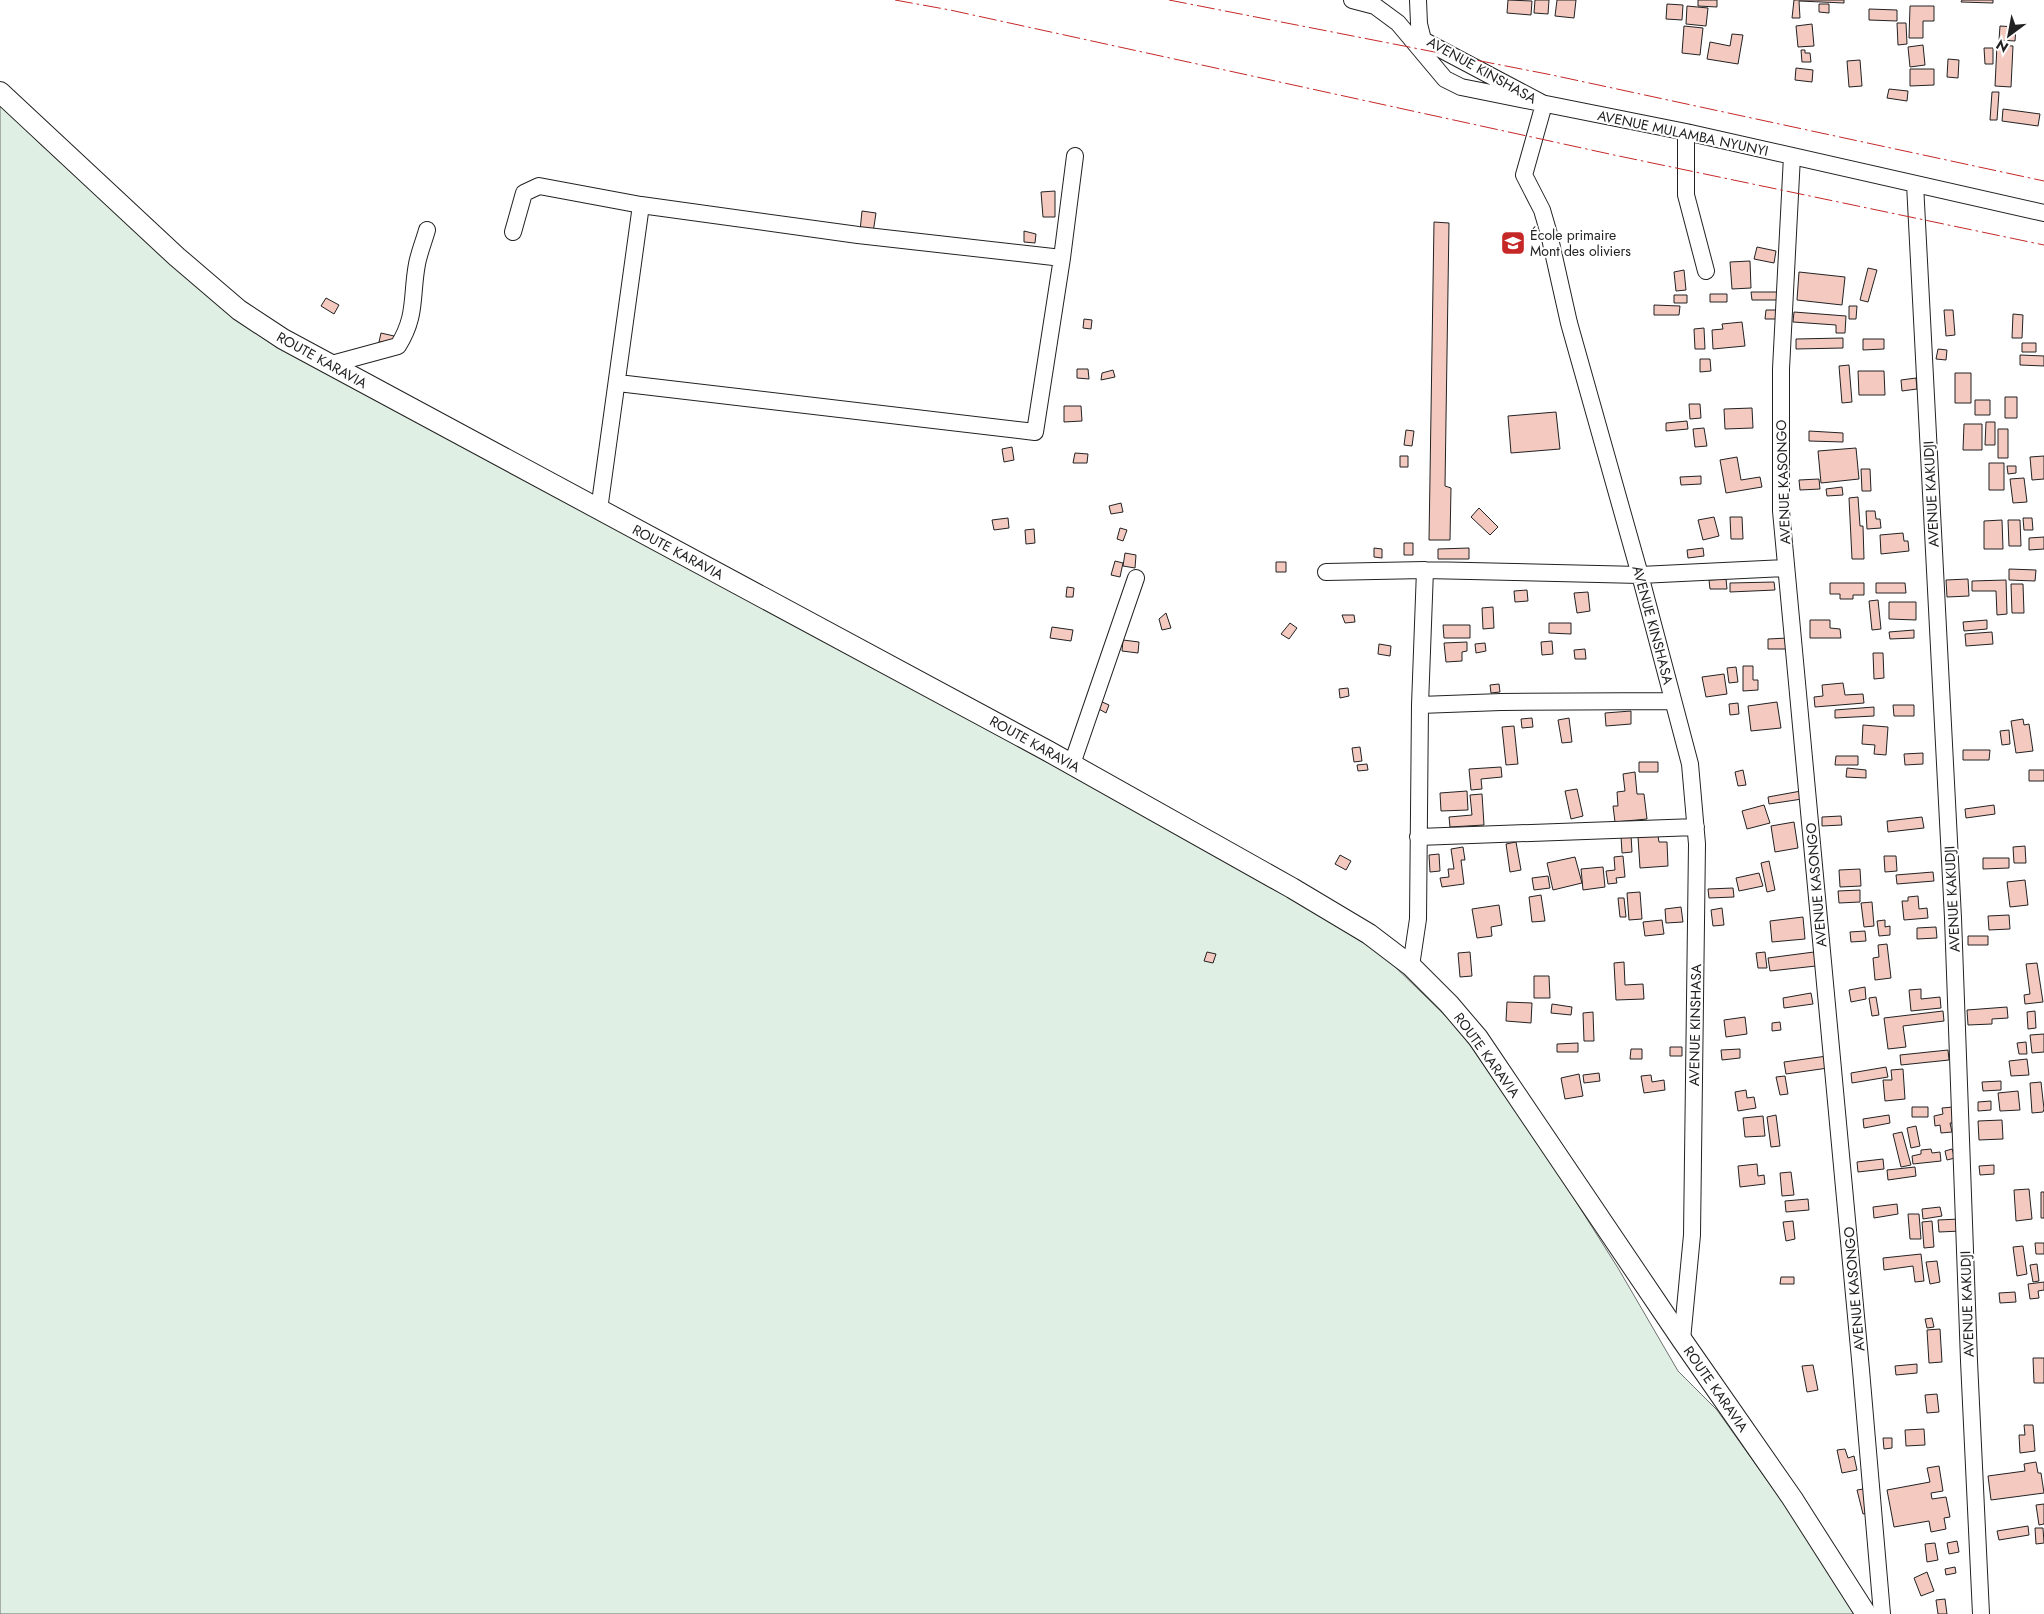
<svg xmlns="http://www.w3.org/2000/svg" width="2044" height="1614" viewBox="0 0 2044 1614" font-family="Jost,sans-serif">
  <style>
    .green { fill: #e0efe3; stroke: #6f6f6f }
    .building { fill: #f3c9c0; stroke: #222 }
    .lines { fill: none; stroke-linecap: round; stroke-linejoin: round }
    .minor-casing { stroke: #222; stroke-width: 18 }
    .tertiary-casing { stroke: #222; stroke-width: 22 }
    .minor { stroke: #fff; stroke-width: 16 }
    .tertiary { stroke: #fff; stroke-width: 20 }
    .power { stroke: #c62828; stroke-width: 1; stroke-dasharray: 18 4 2.5 4; stroke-linecap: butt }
    .labels { text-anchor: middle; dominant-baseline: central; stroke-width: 4; stroke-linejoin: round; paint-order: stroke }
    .street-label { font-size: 14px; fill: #222; stroke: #fff }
    .poi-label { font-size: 14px; fill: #222; stroke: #fff; text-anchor: start }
  </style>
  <rect width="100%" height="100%" fill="#fff"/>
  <path class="green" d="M0,104L36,140L161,255L275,342L1269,883L1384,956L1458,1028L1537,1140L1618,1268L1678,1371L1717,1410L1862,1614H0Z"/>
  <path class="building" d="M1508,0L1532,1L1531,15L1507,13Z
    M1535,0H1549L1548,14L1534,13Z
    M1557,0H1576L1574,18L1555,16Z
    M1698,0H1717V7L1698,6Z
    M1794,0H1844V3L1799,1L1800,18H1792Z
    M1962,0H1993V3L1961,2Z
    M1667,4L1683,5L1682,20L1666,19Z
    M1819,4H1829V13L1819,12Z
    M1687,6L1708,8L1706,26L1686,24Z
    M1910,6H1934V21H1923V38H1909Z
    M1869,9L1897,10V21L1869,20Z
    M1897,23H1906L1907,44L1898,45Z
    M1812,24L1814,46L1798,47L1796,26Z
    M1684,26L1703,28L1700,55L1682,53Z
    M2000,26L2016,27L2015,41L1999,40Z
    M1732,34L1743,35L1738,64L1707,59L1710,42L1730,46Z
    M1923,45L1925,65L1910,67L1908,47Z
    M1997,45L2013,46L2011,87L1995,86Z
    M1984,48H1993V64H1985Z
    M1801,50H1805V53H1810L1811,62H1802Z
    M1948,59L1959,60L1958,78L1947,77Z
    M1860,60L1862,86L1849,87L1847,61Z
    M1796,68L1813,70L1812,82L1795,80Z
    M1910,69H1934V85L1910,86Z
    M1889,89L1908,91L1907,101L1887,98Z
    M1992,92H1999L1997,120H1990Z
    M2003,109L2040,114L2038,126L2002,121Z
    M1055,191V217H1043L1041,192Z
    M862,211L876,213L873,233L860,231Z
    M1434,222L1449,223L1445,486L1451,488L1450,540H1429Z
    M1024,231L1036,234L1035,243L1024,242Z
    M1757,247L1776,251L1774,263L1754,259Z
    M1750,261L1751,288L1732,289L1730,262Z
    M1868,268L1877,270L1868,302L1860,300Z
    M1684,270L1686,290L1676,291L1674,272Z
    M1799,272L1845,277L1842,305L1797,300Z
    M1751,292H1777L1778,300H1752Z
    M1710,294H1727V302H1710Z
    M1674,295H1687V303H1674Z
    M326,298L339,305L334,314L321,306Z
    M1654,305L1680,306L1679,315H1654Z
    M1849,306H1857L1856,319H1849Z
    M1766,310H1776V319H1765Z
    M1944,310H1953L1955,335L1946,336Z
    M1794,312L1846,316L1845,333H1836V325L1793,322Z
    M2013,314L2023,315L2022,338H2012Z
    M1084,319L1092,320L1091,329L1083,328Z
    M1742,322L1745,346L1713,349L1712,330L1723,329L1722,324Z
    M1704,328L1705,349H1695L1694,329Z
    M381,333L394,336L393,344L379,342Z
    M1843,338V348L1796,349V339Z
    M1863,339H1884V349L1863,350Z
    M2022,343H2036V352H2022Z
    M1938,349L1947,350L1946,360L1936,359Z
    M2020,355L2044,356V366L2020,365Z
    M1700,359H1710L1711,371L1700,372Z
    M1849,365L1852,402L1842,403L1839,366Z
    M1077,369H1088L1089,379L1077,378Z
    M1113,370L1115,377L1101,380L1102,373Z
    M1858,371H1884L1885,395H1859Z
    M1955,373H1971V403H1955Z
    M1916,378L1917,389L1902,391L1901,380Z
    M2005,397H2017V418H2005Z
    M1975,400H1990V415H1975Z
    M1689,404H1700L1701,418L1690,419Z
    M1064,406H1081L1082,421L1064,422Z
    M1752,408L1753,428L1725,429L1724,409Z
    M1556,412L1560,449L1511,453L1508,416Z
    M1687,421L1688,429L1666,431V423Z
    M1986,422H1995V445H1985Z
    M1964,424H1982V450H1963Z
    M1704,428L1707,446L1695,447L1693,429Z
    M1998,429H2008V458H1998Z
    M1406,430L1414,431L1412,446L1404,445Z
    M1809,431L1843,433V442L1809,441Z
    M1012,447L1014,460L1004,462L1002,449Z
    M1856,448L1859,479L1821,483L1818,451Z
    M1075,453L1088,454L1087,463H1073Z
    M1400,456H1408V467H1400Z
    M2044,456V479L2032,480L2030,457Z
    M1737,457L1741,480L1760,477L1762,487L1726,493L1720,460Z
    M1989,463H2004V490H1989Z
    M2007,466H2016V473L2008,474Z
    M1861,469H1870L1871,491H1862Z
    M1701,476V484L1681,485L1680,477Z
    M2024,478L2027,502L2013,503L2010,479Z
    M1819,479L1820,489L1800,490L1799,480Z
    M1842,487L1843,495L1827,496L1826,489Z
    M1858,497L1860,526H1863L1864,559H1852L1849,498Z
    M1121,503L1123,512L1111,514L1109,506Z
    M1479,508L1498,527L1490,535L1471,517Z
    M1866,511H1875L1876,519H1880L1881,528L1867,529Z
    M1714,517L1719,536L1703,540L1698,520Z
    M1730,517H1742L1743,539H1731Z
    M1008,518L1009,528L994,530L992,520Z
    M2023,518H2032L2033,530H2024Z
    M2002,520L2003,549H1984V521Z
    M2008,520H2020L2021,546H2009Z
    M1120,528L1127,530L1123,541L1117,539Z
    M1034,529L1035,543L1026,544L1025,530Z
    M1903,533L1904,541H1908L1909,551L1881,554L1880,535Z
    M2044,537V549L2029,550V538Z
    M1404,543H1413V555H1404Z
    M1374,548L1382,549V558L1374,557Z
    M1469,548V559H1438V549Z
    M1703,548L1704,556L1688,558L1687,550Z
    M1125,553L1136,555L1135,568L1123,566Z
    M1115,561L1123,563L1120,577L1111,575Z
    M1276,562H1286V572H1276Z
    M2009,569L2036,570L2035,581L2009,580Z
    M1726,579L1727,589H1710L1709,580Z
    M1968,579L1969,596L1947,597L1946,580Z
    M2006,580L2007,614L1997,615L1996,591H1972V581Z
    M1774,582L1775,590L1730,592V583Z
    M1830,583H1864V595H1853V599H1840V594H1830Z
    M1876,583H1905L1906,593H1876Z
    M2011,584H2023L2024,613H2012Z
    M1067,587L1074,588L1073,597H1066Z
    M1527,590L1528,601L1515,602L1514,591Z
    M1588,592L1590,611L1577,613L1574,593Z
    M1878,600L1881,629L1872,630L1869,601Z
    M1889,602H1916V620L1889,619Z
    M1493,607L1494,628L1483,629L1482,608Z
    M1166,613L1171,628L1162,630L1159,619Z
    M1342,615H1354L1355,622L1345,623Z
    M1810,620H1830V628L1840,629L1841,638H1810Z
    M1987,620V629L1964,631L1963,622Z
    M1290,623L1297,628L1289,639L1281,634Z
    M1549,623H1571V634L1549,633Z
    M1443,625H1470V638H1444Z
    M1052,627L1073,630L1071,641L1050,638Z
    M1914,630V638L1890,639L1889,632Z
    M1992,632L1993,644L1966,646L1965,634Z
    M1788,638V649H1768V639Z
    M1123,640L1139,642L1138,653L1122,651Z
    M1552,641L1553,654L1542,655L1541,642Z
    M1467,642V651L1462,652V661L1446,662L1444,643Z
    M1485,643L1486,651L1476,653L1475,644Z
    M1379,644L1391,646L1390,656L1378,654Z
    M1585,649L1586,659H1575L1574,650Z
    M1873,653H1883L1884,678L1874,679Z
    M1743,666H1753V680H1758V690L1743,691Z
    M1736,667L1738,682L1729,683L1727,668Z
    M1724,674L1727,694L1706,697L1702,677Z
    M1843,683L1845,695L1863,694L1864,703L1815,707L1814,697L1823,696L1822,685Z
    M1499,684L1500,692L1491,693L1490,685Z
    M1348,688L1349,696L1340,698L1339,689Z
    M1100,701L1109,705L1106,713L1097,708Z
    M1777,702L1781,728L1751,731L1748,706Z
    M1738,703L1739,714L1730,715L1729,704Z
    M1893,705H1914V716H1894Z
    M1874,707V716L1835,718V710Z
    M1631,711V724L1606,726L1605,713Z
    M1532,718L1533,727L1522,728L1521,719Z
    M1569,718L1572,742L1562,743L1558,720Z
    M2023,719L2024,725L2029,724L2033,751L2016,753L2011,721Z
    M1863,725L1888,727L1886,755L1874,754L1875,745L1862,744Z
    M1514,726L1518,764L1506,765L1502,727Z
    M2009,730L2010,744L2002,745L2000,731Z
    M1360,747L1362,761L1354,762L1352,748Z
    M1963,750H1990L1989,760H1963Z
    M1923,753V764L1905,765L1904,754Z
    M1836,756H1858V765H1835Z
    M1639,762H1658V772H1639Z
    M1367,764L1368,770L1358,771L1357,765Z
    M1501,767L1502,777L1481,779L1482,789L1471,790L1469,769Z
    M1847,768L1866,770V778L1846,777Z
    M1743,770L1746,785L1738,786L1735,772Z
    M2029,770H2044V781H2029Z
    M1635,772L1637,794H1644L1647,819L1615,822L1613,806H1618L1617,792L1625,791L1623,774Z
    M1577,789L1583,816L1571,819L1565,791Z
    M1467,791L1468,810L1441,811L1440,793Z
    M1801,791L1802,799L1769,804L1768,797Z
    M1482,794L1484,825L1450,827L1449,817L1472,815L1470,795Z
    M1764,805L1770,823L1747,829L1742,811Z
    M1994,805L1995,814L1966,818L1965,809Z
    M1841,816L1842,825L1822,826V817Z
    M1922,817L1924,828L1888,832L1887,821Z
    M1794,822L1798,848L1775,852L1771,826Z
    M1631,835L1632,852L1622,853L1621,836Z
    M1658,836L1659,842H1667L1668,866L1640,868L1638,837Z
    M1516,842L1521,870L1510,872L1506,844Z
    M2025,846L2026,863H2014L2013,847Z
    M1463,847L1465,860H1461L1464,884L1442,887L1440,878L1449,877L1448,869H1454L1451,849Z
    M1439,854L1440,871L1430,872L1429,855Z
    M1340,855L1351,861L1346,870L1335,864Z
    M1623,856L1625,877L1616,878L1617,883L1608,884L1606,871L1615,870L1614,857Z
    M1884,856H1896L1897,871L1885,872Z
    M1575,857L1582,883L1553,890L1547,863Z
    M1983,858H2009V868L1983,869Z
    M1769,861L1775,890L1767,892L1761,863Z
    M1603,867L1605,887L1583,890L1581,869Z
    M1860,869L1861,886L1840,887L1839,870Z
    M1933,872L1934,881L1897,884L1896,875Z
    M1759,873L1763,886L1739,891L1736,878Z
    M1548,876L1550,888L1534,890L1532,878Z
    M2025,880L2028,905L2010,907L2007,882Z
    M1733,888L1734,897L1709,898L1708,889Z
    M1860,890V902L1839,903L1838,891Z
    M1640,892L1642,919L1629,920L1627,893Z
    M1541,895L1545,921L1532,922L1529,897Z
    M1918,896L1919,909L1927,908L1928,918L1904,920L1902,901H1908V897Z
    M1618,898H1624L1626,917H1620Z
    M1872,902L1874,926L1864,927L1861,903Z
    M1499,905L1502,925L1491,927L1492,936L1477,938L1472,909Z
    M1681,907L1683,922L1666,923L1665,909Z
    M1722,908L1724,925L1713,926L1711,910Z
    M2009,915L2010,929L1989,930L1988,916Z
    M1803,917L1805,939L1772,942L1770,921Z
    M1662,920L1664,934L1645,936L1643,922Z
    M1885,920V927L1890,926V935L1879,936L1877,921Z
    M1936,927L1937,938L1917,939V928Z
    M1865,931L1866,941L1851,942L1850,932Z
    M1968,936H1988V945H1968Z
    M1887,944L1891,978L1875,980L1873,958L1879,957L1878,945Z
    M1207,952L1216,954L1213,963L1204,961Z
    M1470,952L1472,976L1460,977L1458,953Z
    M1765,952L1767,968H1758L1756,953Z
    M1814,952L1816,966L1770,971L1768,958Z
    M1624,962L1625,985L1643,984L1644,999L1616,1000L1614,963Z
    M2037,963L2043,1002L2025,1004L2024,995L2030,994L2026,964Z
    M1534,976H1549L1550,998H1534Z
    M1865,987L1866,999L1851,1002L1849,990Z
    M1921,989V999L1940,997L1941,1008L1911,1011L1909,990Z
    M1811,993L1813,1004L1784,1008L1783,998Z
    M1876,997L1879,1015L1872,1016L1869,998Z
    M1507,1002L1532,1003L1531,1023L1506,1021Z
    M1552,1004L1572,1007L1571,1015L1551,1013Z
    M2007,1007L2008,1018L1992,1019V1024L1968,1025L1967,1010Z
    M1943,1011L1944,1021L1903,1026L1906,1047L1888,1049L1884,1018Z
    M2035,1011L2036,1028L2028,1029L2027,1012Z
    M1593,1012L1594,1041H1584L1583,1013Z
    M1745,1017L1747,1034L1726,1037L1724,1020Z
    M1780,1022L1781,1030L1772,1031V1023Z
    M2044,1034V1052L2032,1053L2030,1035Z
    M2026,1042L2027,1054H2019L2017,1043Z
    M1578,1043V1052H1557V1044Z
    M1670,1047H1682V1056H1670Z
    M1631,1049H1642V1059H1630Z
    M1740,1049V1058L1722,1060L1721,1050Z
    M1948,1050L1949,1060L1901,1065L1900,1055Z
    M1827,1056L1828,1068L1786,1074L1784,1062Z
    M2027,1059L2029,1075L2011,1076L2009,1061Z
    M1886,1067L1888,1077L1852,1083L1851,1073Z
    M1903,1069L1905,1099L1885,1101L1883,1080H1892L1891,1070Z
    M1599,1073L1600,1081L1584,1083L1583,1075Z
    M1579,1074L1583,1096L1565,1099L1561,1078Z
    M1651,1075L1652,1082L1664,1080L1665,1090L1644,1093L1641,1076Z
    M1785,1076L1788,1094L1780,1095L1776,1077Z
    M2001,1081V1090L1983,1091L1982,1082Z
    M2041,1082L2044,1109L2043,1112L2032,1113L2030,1083Z
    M1746,1090L1747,1098L1754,1097L1756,1108L1738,1111L1735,1092Z
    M2018,1091L2020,1110L2000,1111L1998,1093Z
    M1991,1101V1110L1978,1111V1102Z
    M1912,1107H1928V1117H1912Z
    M1953,1107L1955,1123H1950L1952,1132L1941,1133L1940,1125L1935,1126L1934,1116L1943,1114L1942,1108Z
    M1776,1115L1780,1146L1771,1147L1767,1117Z
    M1889,1115L1890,1123L1864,1128L1863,1119Z
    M1763,1116L1765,1136L1745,1137L1743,1118Z
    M2002,1120L2003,1139L1979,1140L1978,1121Z
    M1916,1126L1920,1146L1911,1148L1907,1128Z
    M1902,1132L1911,1165L1901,1167L1893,1134Z
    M1931,1149L1932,1153L1940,1152L1941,1161L1913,1164L1912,1156L1921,1154V1150Z
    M1952,1149L1955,1158L1947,1160L1945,1151Z
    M1883,1159L1884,1169L1858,1172L1857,1162Z
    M1757,1164L1758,1176L1764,1175L1765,1184L1740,1187L1738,1166Z
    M1994,1165V1174L1980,1175L1979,1166Z
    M1915,1167L1916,1176L1888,1180L1887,1170Z
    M1791,1172L1794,1195L1782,1196L1780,1173Z
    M2029,1189L2032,1219L2016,1221L2014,1190Z
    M2041,1192H2044V1218H2041Z
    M1808,1199L1809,1210L1786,1212L1785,1201Z
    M1897,1204L1898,1214L1874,1218L1873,1207Z
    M1940,1207L1942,1216L1923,1219L1922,1209Z
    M1908,1214H1919L1921,1239H1910Z
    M1960,1219L1961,1231L1939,1232L1938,1220Z
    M1793,1221L1795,1239L1786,1241L1783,1222Z
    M1932,1221L1934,1247L1924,1248L1922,1222Z
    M2035,1243H2044V1254H2036Z
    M2023,1246L2027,1274L2017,1276L2013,1247Z
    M1921,1254L1924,1281L1915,1282L1913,1266L1884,1270L1883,1258Z
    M1937,1261L1940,1282L1930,1284L1926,1262Z
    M2037,1264L2039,1281L2033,1282L2030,1265Z
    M1781,1277H1794V1284H1780Z
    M2044,1282V1290L2038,1291L2039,1298L2030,1299L2028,1284Z
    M2015,1292L2016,1302L2000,1303L1999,1293Z
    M1932,1318L1934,1327L1927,1328L1925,1319Z
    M1940,1329L1942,1362L1929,1363L1927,1330Z
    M2033,1358H2044V1383H2034Z
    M1917,1364V1373L1896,1375L1895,1366Z
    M1813,1365L1818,1390L1807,1392L1802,1366Z
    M1937,1394L1939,1412L1927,1413L1925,1395Z
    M2024,1425H2033L2035,1451L2020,1453L2019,1435H2025Z
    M1924,1429L1925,1445L1906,1446L1905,1430Z
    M1883,1438H1892V1448L1884,1449Z
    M1845,1449L1848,1458L1854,1456L1857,1470L1842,1473L1837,1450Z
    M2036,1462L2038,1473H2041L2044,1493L1991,1500L1988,1476L2025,1471L2024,1464Z
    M1939,1466L1943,1491L1931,1493L1932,1499L1946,1497L1950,1517L1944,1518L1946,1529L1931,1532L1929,1521L1894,1527L1887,1490L1930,1482L1927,1468Z
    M1870,1488L1876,1511L1863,1514L1857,1490Z
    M2044,1504V1524L2039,1525L2036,1505Z
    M2028,1526L2029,1535L1999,1540L1997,1531Z
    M2035,1528H2043L2044,1543L2036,1544Z
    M1957,1541L1959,1552L1949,1554L1947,1543Z
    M1935,1543L1938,1560L1927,1562L1925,1544Z
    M1955,1567L1956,1573L1946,1575L1945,1569Z
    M1927,1572L1934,1591L1921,1596L1914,1578Z
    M1945,1599L1947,1614H1938L1936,1600Z"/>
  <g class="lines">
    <defs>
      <path id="minor" d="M1352,0L1375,6L1398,23L1445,79L1461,87L1686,132L2044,213
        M1418,0L1419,24L1423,40L1544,104L1524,175L1542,210L1549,234L1569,323L1640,575L1690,764L1697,844L1692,1235L1682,1340
        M1686,132V195L1706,271
        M1792,156L1781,369V511L1861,1370L1882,1614
        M1915,184L1953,918L1969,1361L1981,1614
        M513,232L524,193L539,186L641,205
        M328,365L398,346C417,316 411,296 417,264C419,253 424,241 427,230
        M618,383L1035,432L1062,258L1075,156
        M599,510L641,205L858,235L1062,258
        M1326,572L1425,570L1640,575L1786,568
        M1420,705L1501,702L1673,701
        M1072,764L1136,578
        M1418,837L1696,827
        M1411,966L1418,919L1420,705L1425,570"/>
      <path id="tertiary" d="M0,92L177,257L239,310L283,339L1048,751L1292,888L1369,934L1411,966L1449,1004L1478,1038L1682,1340L1792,1498L1866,1614"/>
    </defs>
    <use href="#minor" class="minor-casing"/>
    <use href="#tertiary" class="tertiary-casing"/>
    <use href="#minor" class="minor"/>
    <use href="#tertiary" class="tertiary"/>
    <path class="power" d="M895,0L950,10L1614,155L2044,245
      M1169,0L1552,75L2044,181"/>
  </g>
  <defs>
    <symbol id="school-square" viewBox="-11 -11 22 22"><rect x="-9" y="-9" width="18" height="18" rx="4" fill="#c62828" stroke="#fff"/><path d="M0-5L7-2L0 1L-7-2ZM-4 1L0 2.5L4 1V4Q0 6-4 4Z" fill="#fff"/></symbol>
  </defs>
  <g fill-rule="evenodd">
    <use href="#school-square" x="1499" y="229" width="28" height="28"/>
  </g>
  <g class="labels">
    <g class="street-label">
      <text transform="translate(1482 70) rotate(29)">AVENUE KINSHASA</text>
      <text transform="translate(1683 133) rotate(12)">AVENUE MULAMBA NYUNYI</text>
      <text transform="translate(322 360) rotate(29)">ROUTE KARAVIA</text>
      <text transform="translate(1783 482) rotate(-92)">AVENUE KASONGO</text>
      <text transform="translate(1931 494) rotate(-93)">AVENUE KAKUDJI</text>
      <text transform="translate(678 552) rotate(28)">ROUTE KARAVIA</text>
      <text transform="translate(1653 625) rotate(75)">AVENUE KINSHASA</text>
      <text transform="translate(1035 744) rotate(29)">ROUTE KARAVIA</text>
      <text transform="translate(1816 885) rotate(-95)">AVENUE KASONGO</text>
      <text transform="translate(1952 899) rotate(-93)">AVENUE KAKUDJI</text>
      <text transform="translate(1695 1025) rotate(-89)">AVENUE KINSHASA</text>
      <text transform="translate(1487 1055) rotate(54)">ROUTE KARAVIA</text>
      <text transform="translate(1854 1289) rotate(-95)">AVENUE KASONGO</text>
      <text transform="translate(1967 1304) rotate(-92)">AVENUE KAKUDJI</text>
      <text transform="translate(1716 1389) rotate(55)">ROUTE KARAVIA</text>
    </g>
    <g class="poi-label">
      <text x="1530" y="235">École primaire<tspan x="1530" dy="16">Mont des oliviers</tspan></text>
    </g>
  </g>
  <g transform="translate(2009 35) rotate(212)" stroke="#ffffff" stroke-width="4" paint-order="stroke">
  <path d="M0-4L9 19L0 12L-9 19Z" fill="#222222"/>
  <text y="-8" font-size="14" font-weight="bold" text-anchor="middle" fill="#222222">N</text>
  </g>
</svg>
